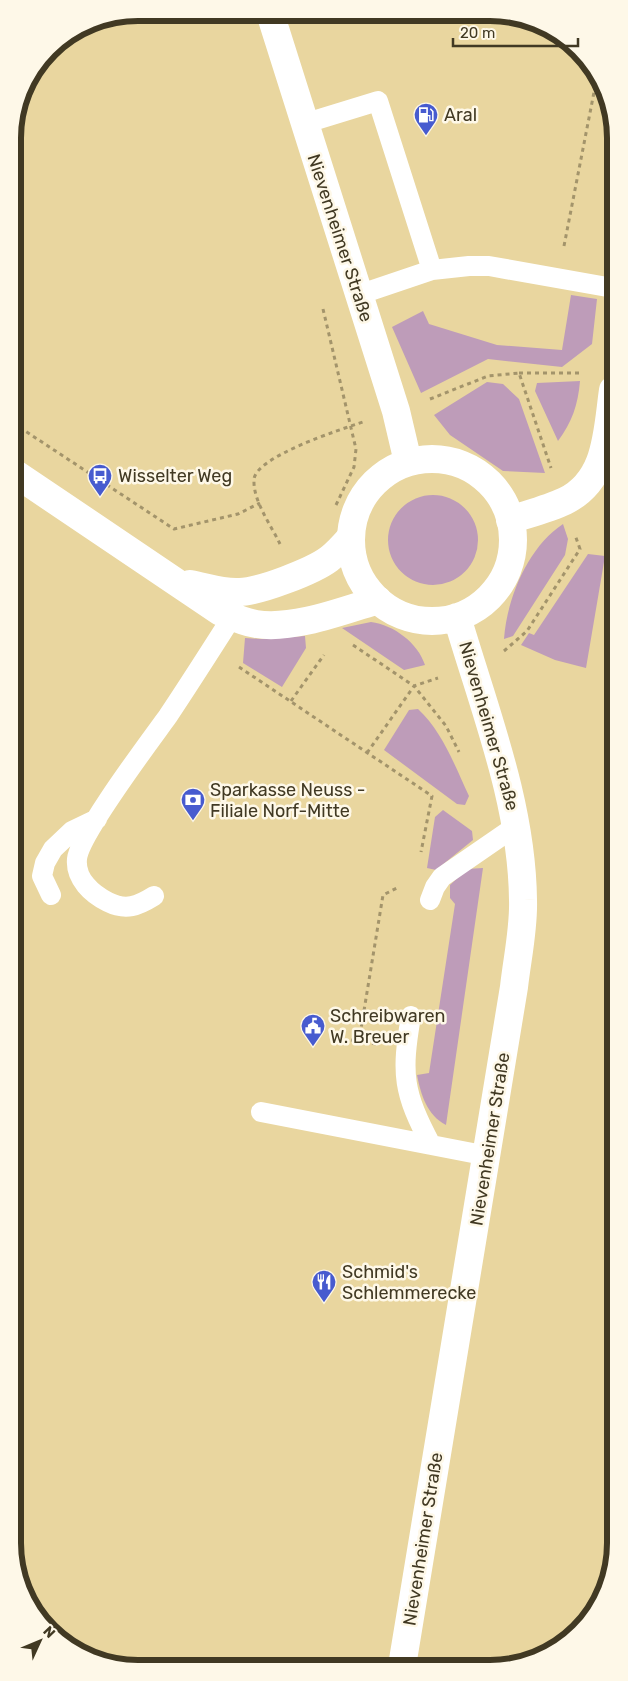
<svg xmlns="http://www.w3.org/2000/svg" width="628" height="1681" viewBox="0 0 628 1681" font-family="Rubik,sans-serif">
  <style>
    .green { fill: #be9cb9 }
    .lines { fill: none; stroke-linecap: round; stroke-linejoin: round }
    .path { stroke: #a3946b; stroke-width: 3; stroke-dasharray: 4 4; stroke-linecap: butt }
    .lane { stroke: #fff; stroke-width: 20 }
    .street { stroke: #fff; stroke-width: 28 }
    .secondary { stroke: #fff; stroke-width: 28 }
    .labels { text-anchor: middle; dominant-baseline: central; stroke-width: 5; stroke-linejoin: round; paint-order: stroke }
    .poi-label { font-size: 18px; fill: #413923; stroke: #fef8e8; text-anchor: start }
    .street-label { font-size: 18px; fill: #413923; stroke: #fef8e8 }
    .rim { fill: none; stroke: #413923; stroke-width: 6 }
  </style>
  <rect width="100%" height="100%" fill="#e9d69f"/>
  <path class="green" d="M571,295L597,299L592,344L562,367L488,359L421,393L392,327L423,311L429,324L497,345L562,350Z
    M580,381C578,405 572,422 558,441L535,391L537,383Z
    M487,382L503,384L519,399L545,473L503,471L450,435L434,415Z
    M388 540a45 45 0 1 1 90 0a45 45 0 1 1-90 0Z
    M563,524L568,539L565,555L513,636L504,639C507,598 528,547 563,524Z
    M588,554L605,556L586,668L555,660L521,645L529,633L534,635Z
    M371,622C394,625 418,643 425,665L404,670L342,628Z
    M305,636L306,648L282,687L243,663L245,638L262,639Z
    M418,709C442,731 455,766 469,796L465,805L457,804L384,750L409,710Z
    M443,810L472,831L473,840L436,870L427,868L435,817Z
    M483,868L446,1125C427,1115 421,1095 417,1075L429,1073L455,904L450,898V885L467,869Z"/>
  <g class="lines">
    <path class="path" d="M564,246L596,82
      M323,309L356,449L354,467L336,505
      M519,373H581
      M430,399L488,376L519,373L551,468
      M13,423L174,529L238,514L260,503
      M280,544C271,525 253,501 254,480C254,457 342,429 363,422
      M353,645L414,686L438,678
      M504,651L527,631L580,549L575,535
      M239,667L432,796L421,852
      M291,701L324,655
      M367,753L414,686L446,726L459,752
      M351,1040L359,1041
      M376,1044L359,1041L383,895L399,887"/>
    <path class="lane" d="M303,124L378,101L432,270L358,295
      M432,270L469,266H489L613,288
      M51,895L42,876L45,863L53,849L72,831L97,819
      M154,896C138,906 126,911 108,902C92,894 75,879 77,859C79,835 150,741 168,716C190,683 211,650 232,617
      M430,900L435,887L442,877L516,826
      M411,1016C401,1075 403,1092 431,1145
      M261,1112L488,1156"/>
    <path class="street" d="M13,472L219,611C231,616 243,622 256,624C293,630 342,611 378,600
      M510,520C528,514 548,509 565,501C608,480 607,431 613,390
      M190,584C206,587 223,593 239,592C259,592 313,571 329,559C337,553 344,545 351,537"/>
    <path class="secondary" d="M270,13L396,411L408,462
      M351 540a81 81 0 1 1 162 0a81 81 0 1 1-162 0Z
      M402,1666L514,987C517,959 524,929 523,900C522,803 484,709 457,617"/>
  </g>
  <defs>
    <symbol id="fuel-pin" viewBox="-11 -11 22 30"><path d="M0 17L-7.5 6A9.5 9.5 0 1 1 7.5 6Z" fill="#475bcf" stroke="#fef8e8"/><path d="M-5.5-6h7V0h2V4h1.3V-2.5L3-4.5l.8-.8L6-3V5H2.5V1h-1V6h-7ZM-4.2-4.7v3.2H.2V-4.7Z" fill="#fff"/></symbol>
    <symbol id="bus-pin" viewBox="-11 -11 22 30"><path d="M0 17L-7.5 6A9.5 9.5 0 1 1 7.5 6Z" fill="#475bcf" stroke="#fef8e8"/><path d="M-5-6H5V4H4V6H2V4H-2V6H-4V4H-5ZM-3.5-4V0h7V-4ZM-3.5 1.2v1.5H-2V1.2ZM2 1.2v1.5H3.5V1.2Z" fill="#fff"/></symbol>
    <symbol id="bank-pin" viewBox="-11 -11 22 30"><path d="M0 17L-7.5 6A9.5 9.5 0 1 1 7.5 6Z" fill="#475bcf" stroke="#fef8e8"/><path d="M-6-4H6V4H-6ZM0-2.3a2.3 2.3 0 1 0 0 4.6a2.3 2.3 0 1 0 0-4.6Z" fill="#fff"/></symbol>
    <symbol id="civic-pin" viewBox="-11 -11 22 30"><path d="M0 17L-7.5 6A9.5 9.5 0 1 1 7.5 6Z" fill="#475bcf" stroke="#fef8e8"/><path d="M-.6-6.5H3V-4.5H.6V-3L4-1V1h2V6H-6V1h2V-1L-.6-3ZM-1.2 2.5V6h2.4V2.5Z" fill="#fff"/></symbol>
    <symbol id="restaurant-pin" viewBox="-11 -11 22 30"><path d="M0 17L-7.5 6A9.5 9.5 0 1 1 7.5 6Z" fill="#475bcf" stroke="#fef8e8"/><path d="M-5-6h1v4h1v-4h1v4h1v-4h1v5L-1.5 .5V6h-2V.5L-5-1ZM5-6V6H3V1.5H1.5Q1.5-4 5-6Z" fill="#fff"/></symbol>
  </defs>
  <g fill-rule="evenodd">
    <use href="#fuel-pin" x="412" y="101" width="28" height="38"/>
    <use href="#bus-pin" x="86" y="462" width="28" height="38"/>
    <use href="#bank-pin" x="179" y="786" width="28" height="38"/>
    <use href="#civic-pin" x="299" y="1012" width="28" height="38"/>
    <use href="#restaurant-pin" x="310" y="1268" width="28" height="38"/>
  </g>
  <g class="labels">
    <g class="poi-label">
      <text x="444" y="115">Aral</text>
      <text x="118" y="476">Wisselter Weg</text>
      <text x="210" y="790">Sparkasse Neuss -<tspan x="210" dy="21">Filiale Norf-Mitte</tspan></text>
      <text x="330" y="1016">Schreibwaren<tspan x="330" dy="21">W. Breuer</tspan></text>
      <text x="342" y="1272">Schmid's<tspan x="342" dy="21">Schlemmerecke</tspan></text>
    </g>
    <g class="street-label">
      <text transform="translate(340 238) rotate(72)">Nievenheimer Straße</text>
      <text transform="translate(489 726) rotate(74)">Nievenheimer Straße</text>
      <text transform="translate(490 1139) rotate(-81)">Nievenheimer Straße</text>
      <text transform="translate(423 1539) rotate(-81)">Nievenheimer Straße</text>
    </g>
  </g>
  <path d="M0 0H628V1681H0ZM138 21H490A117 117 0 0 1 607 138V1543A117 117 0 0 1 490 1660H138A117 117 0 0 1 21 1543V138A117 117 0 0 1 138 21Z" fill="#fef8e8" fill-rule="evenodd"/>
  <path class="rim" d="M138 21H490A117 117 0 0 1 607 138V1543A117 117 0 0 1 490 1660H138A117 117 0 0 1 21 1543V138A117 117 0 0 1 138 21Z"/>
  <g transform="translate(40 1641) rotate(46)" stroke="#fef8e8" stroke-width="4" paint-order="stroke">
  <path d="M0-4L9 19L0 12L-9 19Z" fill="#413923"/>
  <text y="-8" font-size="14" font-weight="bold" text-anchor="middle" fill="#413923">N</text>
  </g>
  <path d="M453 38v8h125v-8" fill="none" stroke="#413923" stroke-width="2.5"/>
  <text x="460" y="38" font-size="15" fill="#413923" stroke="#fef8e8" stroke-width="4" paint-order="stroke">20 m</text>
</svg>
